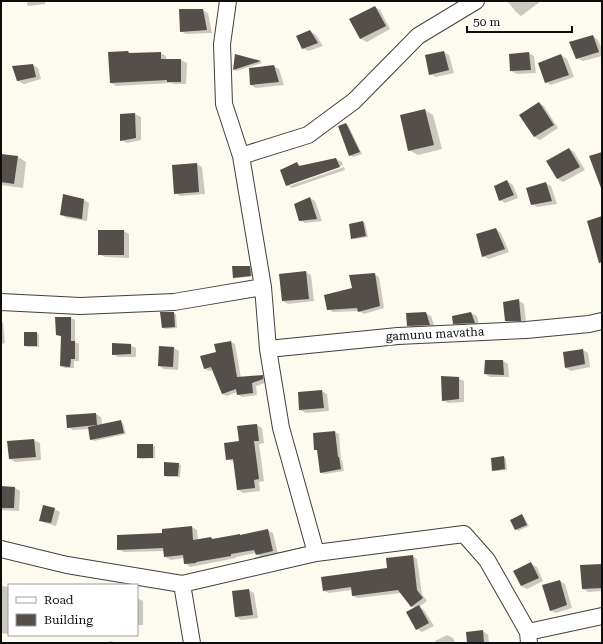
<svg xmlns="http://www.w3.org/2000/svg" width="603" height="644" viewBox="0 0 603 644" font-family="'Roboto Serif',serif">
  <style>
    .shadow { fill: #0003 }
    .building { fill: #544f4b }
    .lines { fill: none; stroke-linecap: round; stroke-linejoin: round }
    .street-casing { stroke: #404040; stroke-width: 18 }
    .street { stroke: #fff; stroke-width: 16 }
    .labels { text-anchor: middle; dominant-baseline: central; stroke-width: 4; stroke-linejoin: round; paint-order: stroke }
    .street-label { font-size: 12px; fill: #0d0d0d; stroke: #fff }
  </style>
  <rect width="100%" height="100%" fill="#fdfaef"/>
  <path class="shadow" d="M27,1H45V4L29,6L27,5Z
    M510,1H541L521,16L516,12L508,2Z
    M375,7L380,10L390,29L367,42L361,39L351,20Z
    M202,10L208,13L212,33L186,34L181,31Z
    M310,31L316,35L323,46L308,51L303,48Z
    M593,36L598,40L602,49V56L583,61L577,58Z
    M128,52L131,54L160,53L166,56V60H181L187,63L186,84H174L171,83L116,86L111,83Z
    M444,52L449,55L454,73L436,77L430,74Z
    M529,53L534,56L536,73L517,74L511,71Z
    M561,55L567,59L574,77L551,85L546,82Z
    M235,56L261,62L262,63L236,71L234,69Z
    M33,65L38,68L41,79L24,84L18,81L13,67Z
    M274,66L279,69L284,85L256,88L251,85Z
    M539,103L544,106L558,128L540,140L534,137Z
    M425,110L433,115L442,149L418,155L409,150Z
    M135,114L141,117V140L127,143L121,140V115Z
    M346,124L348,125L362,154L353,157L350,155Z
    M569,149L574,152L585,170L563,182L558,179L548,161Z
    M1,155L18,157L26,162L23,188L1,185Z
    M336,159L342,162L343,165L289,184V186L344,167L345,170L292,188L287,185L297,164L302,166Z
    M197,164L202,167L205,194L180,196L175,193Z
    M507,181L513,185L518,198L505,203L500,200Z
    M545,183L551,186L557,204L537,207L532,204Z
    M64,196L84,200L89,203L87,221L67,218L61,215Z
    M310,198L315,201L322,221L305,223L299,220Z
    M363,222L365,223L368,237L355,239L352,238Z
    M496,229L501,233L509,252L489,259L483,256Z
    M124,231L129,234V258L105,257L99,254Z
    M250,267L252,269L253,276L237,278L234,277Z
    M306,272L311,275L314,301L288,304L283,301Z
    M374,274L379,277L384,308L364,314L359,311L333,312L328,309Z
    M518,300L524,304L526,323L512,324L506,321Z
    M173,313L176,314L177,328L165,329L163,327Z
    M425,313L431,316L435,328L413,329L408,325Z
    M471,313L477,316L479,326H460L454,323Z
    M71,318L75,320V342L79,344V361H74V368H65L61,366L62,337L57,335Z
    M1,322L3,323L5,343L1,344Z
    M25,333H37L39,335V347H27L25,345Z
    M231,342L235,344L241,378L262,376L267,378L268,382L256,386L257,395L242,397L238,394L237,392L227,396L222,394L214,370L209,371L204,368Z
    M130,345L136,348V357H118L113,354Z
    M174,348L179,351L178,370L164,369L159,366Z
    M583,350L588,353L590,367L571,371L566,368L565,353Z
    M503,361L508,364L509,377H490L485,374Z
    M458,378L464,381V402L448,403L443,400Z
    M322,391L327,394L329,411L306,413L300,410Z
    M96,414L101,417L102,425L121,422L123,423L126,434L94,441L91,439L89,429L73,430L68,427Z
    M257,425L262,428L264,443L259,444L264,481L259,482L260,491L243,493L238,490L234,462L227,459L240,442Z
    M335,432L339,434L341,460H342L344,471L324,474L321,472L318,451L315,449Z
    M34,440L40,443L41,460L15,462L10,459Z
    M152,445L155,446V458L140,459L138,457Z
    M504,457L506,459L507,470L496,471L493,470Z
    M178,464L181,465L180,477H167L165,475Z
    M1,487L15,488L20,491L19,511L1,510Z
    M54,509L60,512L56,526L45,523L40,520Z
    M522,515L524,517L529,526L518,531L516,529Z
    M192,527L197,530L198,540L211,538L214,539L240,535L242,536L267,530L273,533L278,554L262,558L256,553L236,557V558L190,567L185,563L184,558L171,560L165,557V551L124,552L118,549L163,534Z
    M412,556L417,559L422,594L427,601L419,607L424,610L434,626L422,632L417,629L415,608L411,606L401,593L358,598L353,596L352,590L329,593L324,591L389,569Z
    M531,564L537,567L543,581L527,589L521,586Z
    M602,565V591L588,592L583,589Z
    M560,581L565,584L572,608L556,613L550,610Z
    M1,586L9,587V634L1,633Z
    M249,590L254,593L258,618L241,620L236,617Z
    M137,598L143,601V625H137Z
    M483,631L488,635L489,643H468Z
    M447,635L453,638L455,643H436L435,641Z
    M112,641L114,643H102Z"/>
  <path class="building" d="M375,6L386,26L360,39L349,19Z
    M179,9H203L207,30L180,32Z
    M310,30L318,43L302,49L296,36Z
    M593,35L599,52L576,59L569,42Z
    M128,51L129,53L161,52V59H181V82H167V80L110,83L108,52Z
    M444,51L449,70L429,75L425,55Z
    M529,52L531,70L510,71L509,54Z
    M235,54L261,61L233,70Z
    M561,54L569,75L545,83L538,63Z
    M33,64L36,77L17,81L12,66Z
    M274,65L279,82L250,85L249,68Z
    M539,102L554,125L534,137L519,115Z
    M425,109L434,145L408,151L400,115Z
    M135,113L136,138L120,141V114Z
    M346,123L360,152L349,156L338,126Z
    M569,148L580,167L557,179L546,161Z
    M602,152V187L601,188L589,156Z
    M1,154L18,156L14,184L1,182Z
    M336,158L340,167L286,186L280,170L297,162L299,166Z
    M197,163L199,192L174,194L172,165Z
    M507,180L514,195L499,201L494,186Z
    M546,182L552,201L531,205L526,188Z
    M63,194L84,199L82,219L60,215Z
    M310,197L317,219L299,221L294,204Z
    M602,216V262L599,263L587,221Z
    M363,221L366,236L351,239L349,224Z
    M496,228L505,249L482,257L476,234Z
    M98,230H124V255H98Z
    M232,266H250L251,276L233,278Z
    M306,271L309,299L282,301L279,274Z
    M375,273L380,306L358,312L357,308L327,310L324,295L352,288L349,275Z
    M519,299L521,321H505L503,302Z
    M160,312H174L175,327L162,328Z
    M426,312L430,325L407,326L406,313Z
    M471,312L475,323L453,324L452,316Z
    M55,317H71V341H75V359H71L70,367L60,366L61,336L56,335Z
    M24,332H37V346H24Z
    M231,341L237,377L263,375V379L252,383L253,393L237,395L236,389L222,394L211,367L204,369L200,356L216,352L214,344Z
    M112,343L131,344V354L112,355Z
    M159,346L174,347L173,367L158,366Z
    M583,349L585,364L565,368L563,352Z
    M485,360H503L504,375L484,374Z
    M441,376L459,377V399L442,401Z
    M322,390L324,408L299,410L298,392Z
    M96,413L97,425L67,428L66,415Z
    M121,420L124,433L90,440L88,427Z
    M257,424L259,441H254L259,479L254,480L255,488L237,490L233,459L226,460L224,443L239,441L237,426Z
    M335,431L338,457H339L341,469L320,473L317,450H314L313,433Z
    M34,439L36,457L9,459L7,441Z
    M137,444H153V458H137Z
    M504,456L505,469L492,471L491,458Z
    M164,462L179,463L178,476H164Z
    M1,486L15,487L14,508H1Z
    M43,505L55,508L51,523L39,521Z
    M522,514L527,525L515,530L510,520Z
    M192,526L193,540L211,537L212,539L240,534V535L268,529L273,551L256,555L254,550L231,554V556L196,562V563L184,564L183,555L164,557L163,548L117,550V535L162,533V529Z
    M413,555L417,590L423,598L411,607L398,590L352,596L351,587L323,591L321,577L387,568L386,558Z
    M531,562L539,578L521,586L513,571Z
    M602,564V588L582,589L580,565Z
    M560,580L567,605L550,611L542,585Z
    M249,589L253,615L235,617L232,591Z
    M419,605L429,623L416,630L406,612Z
    M483,630L484,643H467L466,632Z"/>
  <g class="lines">
    <defs>
      <path id="street" d="M228,1L222,44L224,104L241,156L263,287L268,349L281,428L316,553
        M241,156L308,135L354,101L418,36L476,1
        M1,302L80,306L174,302L263,287
        M268,349L398,336L526,330L589,324L602,321
        M1,549L67,565L182,584L316,553L464,534L487,560L528,632L529,643
        M182,584L192,643
        M528,632L602,616"/>
    </defs>
    <use href="#street" class="street-casing"/>
    <use href="#street" class="street"/>
  </g>
  <g class="labels">
    <g class="street-label">
      <text transform="translate(435 334) rotate(-3)">gamunu mavatha</text>
    </g>
  </g>
  <rect width="603" height="644" fill="none" stroke="#0d0d0d" stroke-width="4"/>
  <rect x="8" y="584" width="130" height="52" fill="#ffffff" stroke="#9e9e9e"/>
  <rect x="16" y="597" width="20" height="6" fill="#ffffff" stroke="#9e9e9e"/>
  <text x="44" y="604" font-size="12" fill="#0d0d0d">Road</text>
  <rect x="16" y="614" width="20" height="12" fill="#544f4b" stroke="#9e9e9e"/>
  <text x="44" y="624" font-size="12" fill="#0d0d0d">Building</text>
  <path d="M467 26v6h105v-6" fill="none" stroke="#0d0d0d" stroke-width="2"/>
  <text x="473" y="26" font-size="12" fill="#0d0d0d" stroke="#ffffff" stroke-width="3" paint-order="stroke">50 m</text>
</svg>
